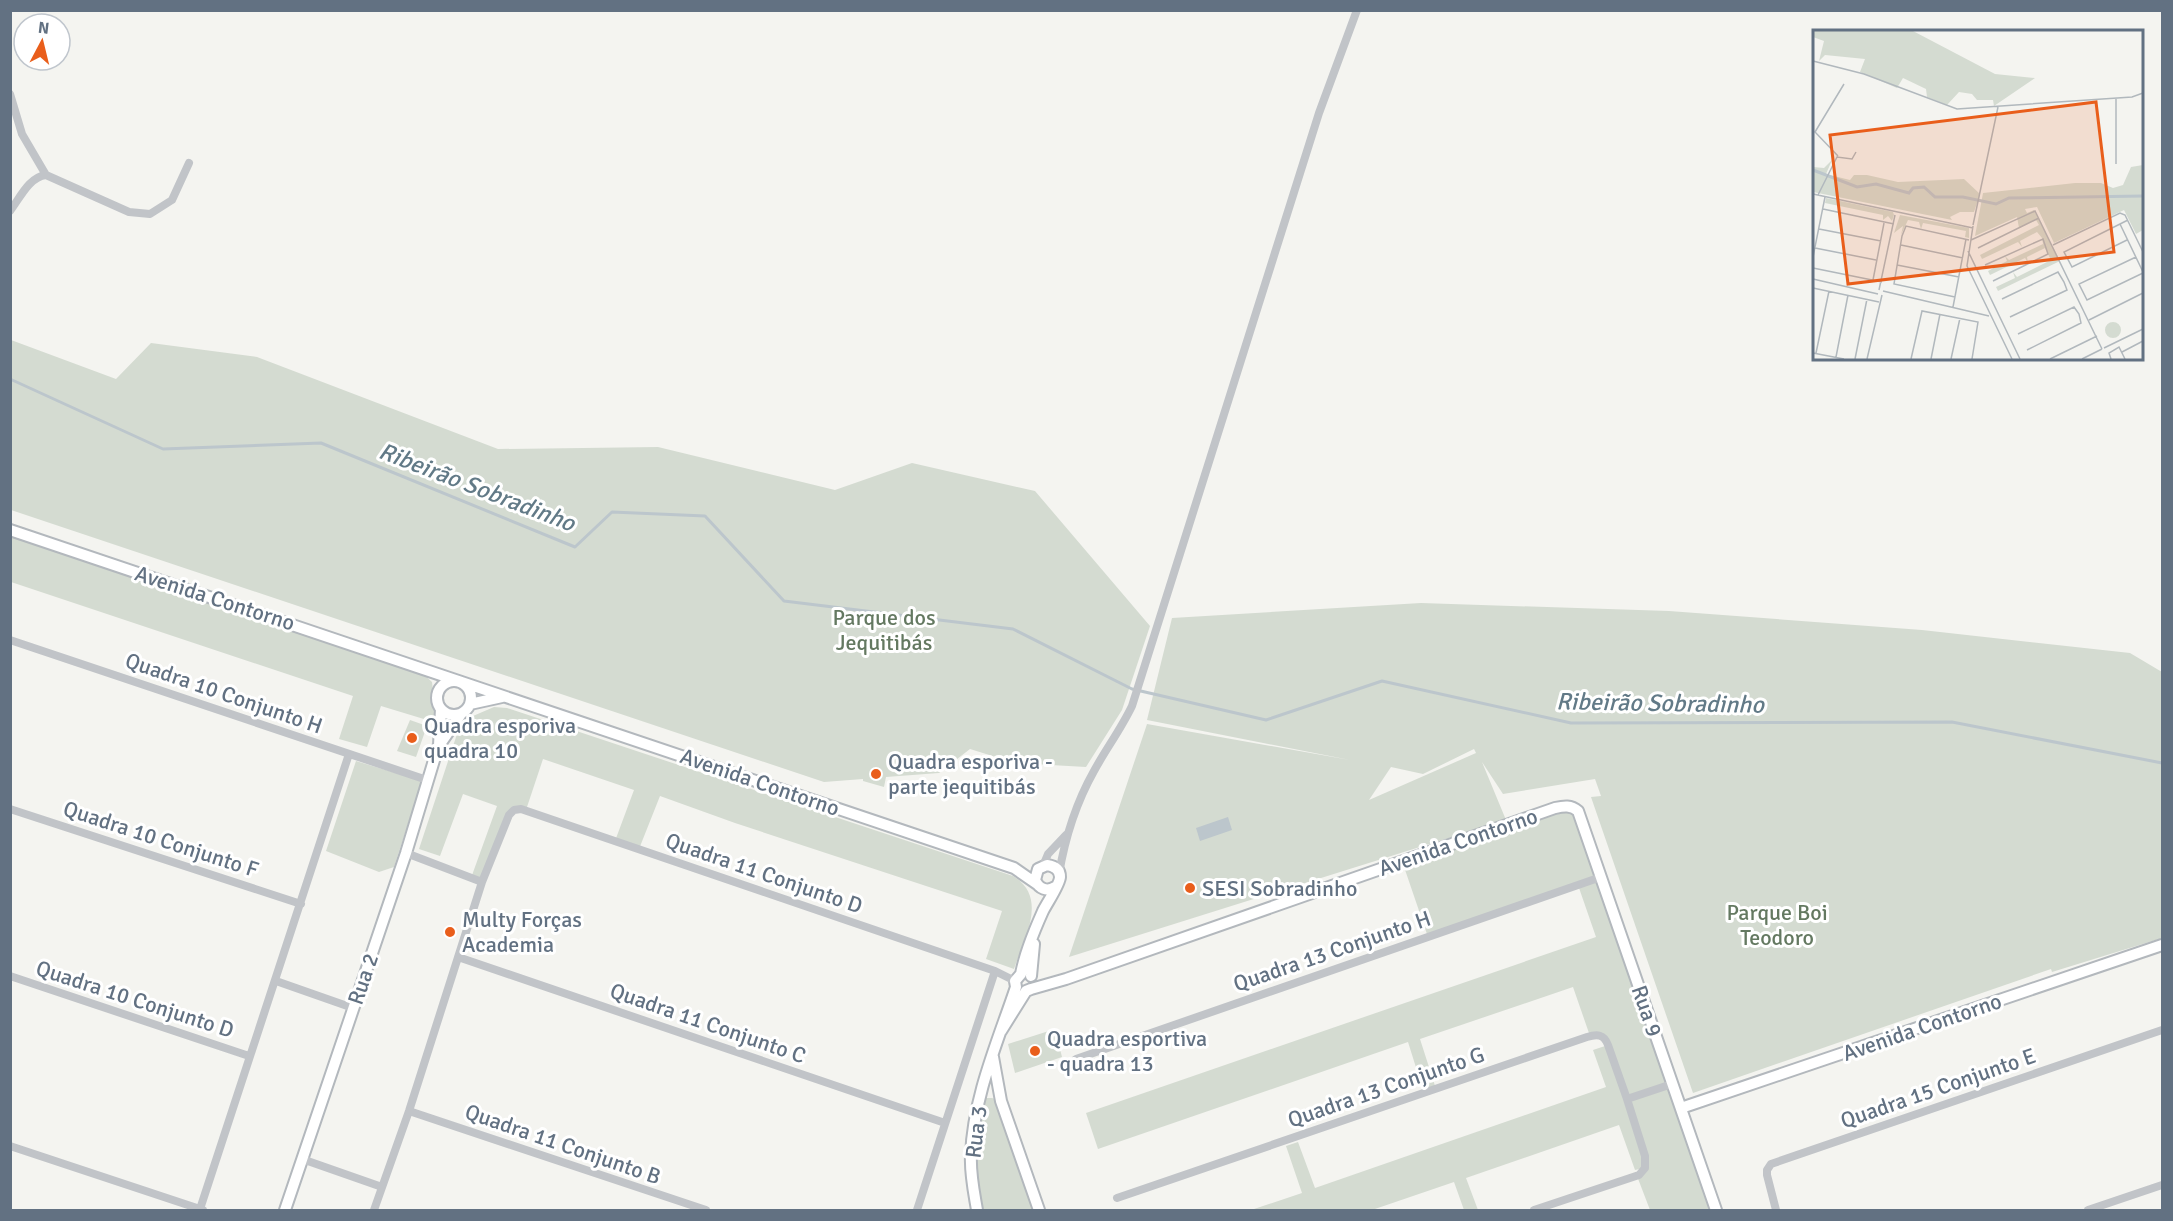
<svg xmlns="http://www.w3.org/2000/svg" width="2173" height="1221" viewBox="0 0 2173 1221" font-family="Signika,sans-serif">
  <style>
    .green { fill: #d4dbd1; fill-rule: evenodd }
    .water { fill: #bcc6cc }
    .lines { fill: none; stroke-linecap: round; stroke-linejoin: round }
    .stream { stroke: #bcc6cc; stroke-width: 3 }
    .secondary-casing { stroke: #b3b8bd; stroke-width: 14 }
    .street { stroke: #c1c4c8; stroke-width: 8 }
    .secondary { stroke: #fff; stroke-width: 10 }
    .poi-dot { fill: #e95e1b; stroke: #fff; stroke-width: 2 }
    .labels { text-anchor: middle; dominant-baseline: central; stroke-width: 6; stroke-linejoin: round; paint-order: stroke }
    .street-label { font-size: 22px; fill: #627182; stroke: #fff }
    .park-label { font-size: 22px; fill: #647961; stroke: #fff }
    .poi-label { font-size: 22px; fill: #627182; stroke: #fff; text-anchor: start }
    .water-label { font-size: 24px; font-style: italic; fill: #627a87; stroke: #fff }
    .inset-river { fill: none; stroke: #bcc6cc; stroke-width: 3 }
    .inset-road { fill: none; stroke: #b1b8bd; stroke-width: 1.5 }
    .view { fill: #e95e1b; fill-opacity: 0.15; stroke: #e95e1b; stroke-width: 3 }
    .inset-edge { fill: none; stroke: #627182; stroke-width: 3 }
  </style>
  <rect width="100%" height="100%" fill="#f4f4f0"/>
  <path class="green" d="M11,340L116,379L151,343L257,357L498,449L658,447L835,490L912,463L1035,491L1150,626L1122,710L1086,767L1015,763L970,749L939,773L886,777L884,787L863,781V779L824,782L11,510Z
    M11,537L417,668L432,682L434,700L438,707L437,723L381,706L367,747L339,739L353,696L11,582Z
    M1421,603L1669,611L1922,630L2130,653L2162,672V938L2052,972L2051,969L1693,1093L1591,797L1601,796L1595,779L1503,794L1482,762L1506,820L1069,957L1147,724L1350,760L1147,720L1172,618ZM1474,749L1476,753L1369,800L1391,767L1423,774Z
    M494,707L507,708L1013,876C1049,897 1024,939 1014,969L986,959L1002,911L735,823L660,796L639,849L615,841L634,790L543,759L527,807L514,810L482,882L471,878L497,806L463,794L440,856L419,849L458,731L473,716Z
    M410,720L427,726L416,757L397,751Z
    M356,761L422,781L394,867L379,872L326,851Z
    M1573,807L1716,1210H1650L1637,1176L1644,1168L1635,1170L1619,1125L1466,1178L1478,1210H1464L1454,1182L1372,1210H1251L1302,1193L1286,1146L1298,1142L1315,1188L1606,1087L1593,1050L1608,1045L1606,1039L1590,1036L1573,987L1420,1039L1436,1089L1424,1093L1408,1042L1098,1149L1086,1113L1596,937L1578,885L1428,937L1402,861Z
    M1055,1029L1062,1057L1015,1073L1008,1044Z
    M984,1098H992L1001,1101L1039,1210H977L971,1157Z"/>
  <path class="water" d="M1228,817L1232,830L1200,841L1196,828Z"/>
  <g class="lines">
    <path class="stream" d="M10,379L163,449L321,443L575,547L612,512L705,516L784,601L1013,629L1132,689L1266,720L1382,681L1571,723L1952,722L2162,763"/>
    <defs>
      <path id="secondary" d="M10,530L1014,868L1037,884
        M437 698a17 17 0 1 1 34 0a17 17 0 1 1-34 0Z
        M470,704L502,697
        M439,745L441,709
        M1021,974C1025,952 1034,931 1043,911C1047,903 1060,884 1060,877C1060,869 1054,866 1047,865L1038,869L1035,880C1039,889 1047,892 1055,887
        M1031,976L1034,944
        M1001,1031L1026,991L1031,989L1066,979L1555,808C1564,806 1571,805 1578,811L1716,1210
        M993,1057L1001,1101L1039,1210
        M1681,1108L2162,945
        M285,1210L406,853L438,747L461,714
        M977,1210C974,1192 970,1174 971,1156C973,1097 998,1041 1016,987L1015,981L1021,974"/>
    </defs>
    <use href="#secondary" class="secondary-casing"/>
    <path class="street" d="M10,94L22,134L46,175
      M10,211C20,198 29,177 46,175L129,212L150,214L172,200L189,163
      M10,640L427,780
      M10,809L301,904
      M406,853L482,882
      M1043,866L1048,854L1066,835
      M1059,874C1065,838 1076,803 1094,771C1106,749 1121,729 1132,706L1319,113L1357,10
      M458,957L945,1123
      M10,976L249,1056
      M276,981L353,1008
      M1076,1059L1601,877
      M1627,1099L1672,1084
      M409,1111L706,1210
      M10,1146L203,1210
      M302,1159L382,1187
      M1117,1198L1587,1037C1597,1034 1604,1034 1608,1045L1627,1099L1645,1156V1168L1639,1175L1534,1210
      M200,1209L349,754
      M374,1210L409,1111L482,882L509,815L514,810L521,809L995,971L1015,981
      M917,1210L995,971
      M1776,1210L1767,1175V1170L1771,1164L2162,1030
      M2088,1210L2162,1185"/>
    <use href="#secondary" class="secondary"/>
  </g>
  <g class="poi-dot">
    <circle cx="412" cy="738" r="6"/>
    <circle cx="876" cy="774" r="6"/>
    <circle cx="1190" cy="888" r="6"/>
    <circle cx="450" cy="932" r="6"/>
    <circle cx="1035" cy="1051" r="6"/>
  </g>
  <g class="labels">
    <g class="street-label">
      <text transform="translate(215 598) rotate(18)">Avenida Contorno</text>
      <text transform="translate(224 693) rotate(19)">Quadra 10 Conjunto H</text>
      <text transform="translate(760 782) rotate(19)">Avenida Contorno</text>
      <text transform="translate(161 839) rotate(18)">Quadra 10 Conjunto F</text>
      <text transform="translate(1458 842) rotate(-19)">Avenida Contorno</text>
      <text transform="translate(764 873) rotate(19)">Quadra 11 Conjunto D</text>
      <text transform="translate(1332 951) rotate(-19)">Quadra 13 Conjunto H</text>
      <text transform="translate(363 979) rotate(-71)">Rua 2</text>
      <text transform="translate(135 999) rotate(18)">Quadra 10 Conjunto D</text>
      <text transform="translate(1647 1011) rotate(71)">Rua 9</text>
      <text transform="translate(708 1023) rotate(19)">Quadra 11 Conjunto C</text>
      <text transform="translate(1922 1027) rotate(-19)">Avenida Contorno</text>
      <text transform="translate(1386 1087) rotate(-19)">Quadra 13 Conjunto G</text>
      <text transform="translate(1938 1088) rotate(-19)">Quadra 15 Conjunto E</text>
      <text transform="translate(976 1132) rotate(-83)">Rua 3</text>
      <text transform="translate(563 1144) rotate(19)">Quadra 11 Conjunto B</text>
    </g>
    <g class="park-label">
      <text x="884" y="617">Parque dos<tspan x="884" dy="25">Jequitibás</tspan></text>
      <text x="1777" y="912">Parque Boi<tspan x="1777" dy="25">Teodoro</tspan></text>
    </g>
    <g class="poi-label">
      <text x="424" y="725">Quadra esporiva<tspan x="424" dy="25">quadra 10</tspan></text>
      <text x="888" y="761">Quadra esporiva -<tspan x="888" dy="25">parte jequitibás</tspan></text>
      <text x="1202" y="888">SESI Sobradinho</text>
      <text x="462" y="919">Multy Forças<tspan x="462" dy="25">Academia</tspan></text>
      <text x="1047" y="1038">Quadra esportiva<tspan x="1047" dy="25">- quadra 13</tspan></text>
    </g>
    <g class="water-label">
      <text transform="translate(477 487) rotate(21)">Ribeirão Sobradinho</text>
      <text transform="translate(1660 703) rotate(1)">Ribeirão Sobradinho</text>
    </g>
  </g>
  <g transform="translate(1813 30)">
    <rect width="330" height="330" fill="#f4f4f0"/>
    <path d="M0,1H100L182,44L222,48L181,76L180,70H164L159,64L146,62L134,75L114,67L113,59L90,48L84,58L47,42L52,29L12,25L6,31L11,11L0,7ZM19,130L13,144L37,150L41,145H54L85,152L151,149L167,164L161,182H147L137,187L139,190L0,162V137L11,138ZM330,135V200L323,204L311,180L241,213L224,177L212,179L214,183L221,180L247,231L185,261L183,257L202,248L200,242L204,247L238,230L232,218L214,227L215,233L212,228L177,245L175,241L194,231L192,226L196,230L230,214L229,208L224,202L207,211L209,217L205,212L169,229L167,225L226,195L223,190L206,198L204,187L162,206L170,163L262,153H288L300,158L310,155L318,137ZM13,168L80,182L81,185L79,191L75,186L70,190V185L12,173ZM87,185L156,198V208L152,207L153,201L110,193L108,199L106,192L95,190L88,205L90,196L81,203ZM292 300a8 8 0 1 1 16 0a8 8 0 1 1-16 0Z" fill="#d4dbd1"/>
    <path class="inset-river" d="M0,140L44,157L63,154L96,163L100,158L111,157L122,167H150L183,174L196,168L330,166"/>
    <path class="inset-road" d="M0,31L51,44L144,79L319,67L330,63M25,126L2,102L31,54M303,134V68M0,164L160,198M5,165L24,127L39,129L43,122M10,179L81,194M307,194L330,242M160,195L185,77M160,196L154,236L199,329M6,199L68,211M158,210L222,181L289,319M314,210L259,237L251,222L315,190M88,215L150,228M240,215L307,183L312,185L330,222M2,218L63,230M165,218L226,188M155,221L207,329M0,227L12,167M323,227L266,254L274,270L330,243M84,235L146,247M172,235L230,209L235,224L180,251M0,238L69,252M0,249L65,264M60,250L71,193M0,258L66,272M66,260L82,185M70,261L176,286M142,267L81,254L89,206L93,196L156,210M189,269L245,242L251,252L254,260L197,287M140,277L153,209M276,290L330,263M205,304L261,277L266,284L268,293L214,320M291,318L330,299M309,322L330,311M0,323L31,329M3,323L16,261M23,327L35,265M42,329L54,269M54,329L69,265M98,329L109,281L165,292L159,329M118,329L127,284M138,329L147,288M237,329L284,306M269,329L289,319M298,329L296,323L306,317L312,329"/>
    <path class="view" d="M283,72L301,222L35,254L17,105Z"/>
    <rect width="330" height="330" class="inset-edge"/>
  </g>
  <rect width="2173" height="1221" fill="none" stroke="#627182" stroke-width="24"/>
  <g transform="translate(42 42) rotate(7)"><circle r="28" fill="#ffffff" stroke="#c0c6cd" stroke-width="1.5"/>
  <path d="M0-4.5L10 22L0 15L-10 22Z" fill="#e95e1b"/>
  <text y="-9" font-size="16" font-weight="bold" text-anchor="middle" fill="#627182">N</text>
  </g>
</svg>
